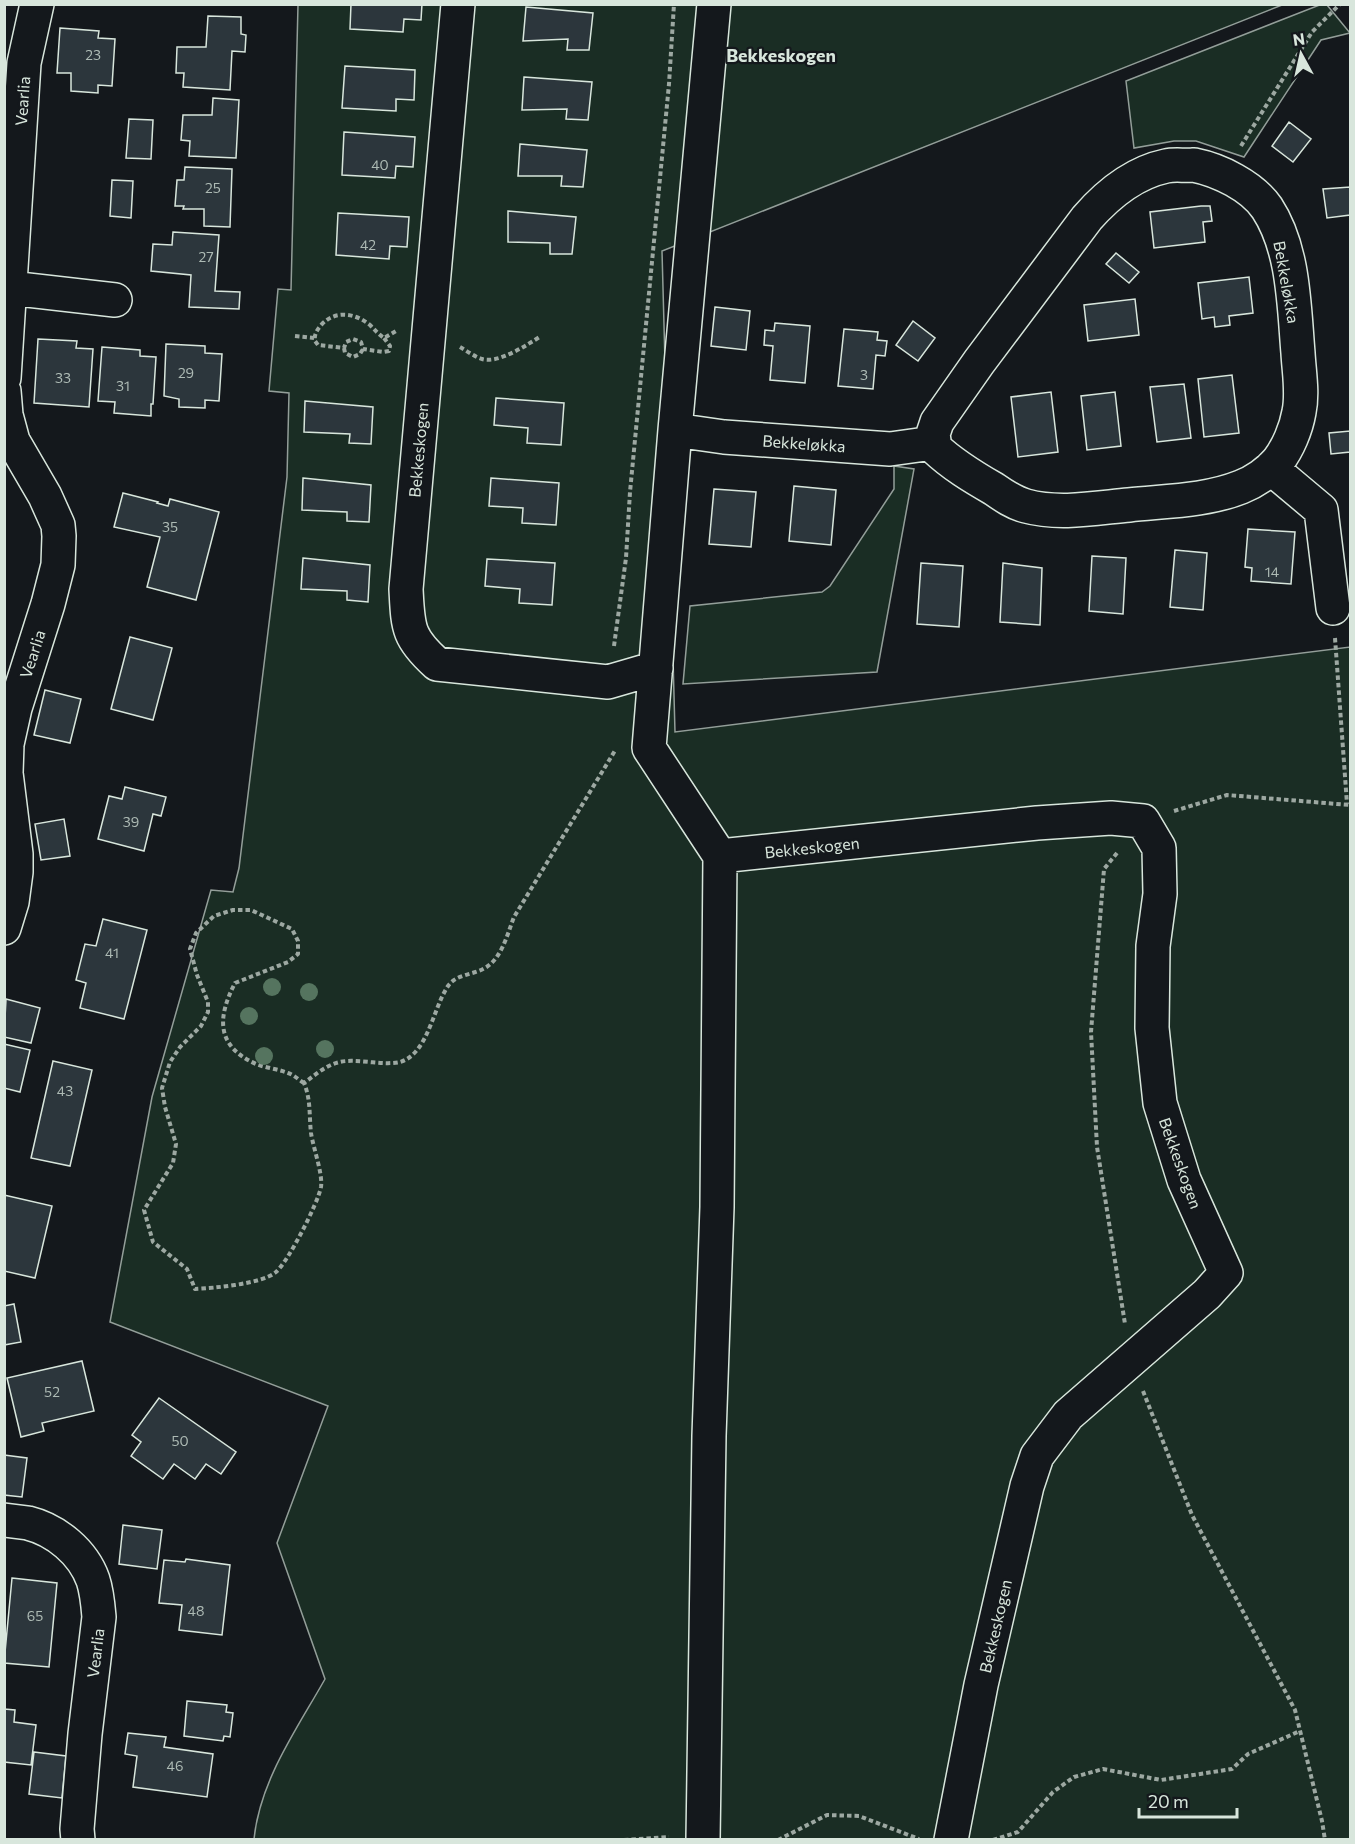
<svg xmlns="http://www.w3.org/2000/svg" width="1355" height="1844" viewBox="0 0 1355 1844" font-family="Commissioner,sans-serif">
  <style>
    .green { fill: #1a2d24; stroke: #939e99; stroke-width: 1.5 }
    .building { fill: #2c363c; stroke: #d8e6dc; stroke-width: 1.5 }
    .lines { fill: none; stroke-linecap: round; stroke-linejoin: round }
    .minor-casing { stroke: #d8e6dc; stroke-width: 36 }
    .path { stroke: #9da8a2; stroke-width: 4; stroke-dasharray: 4.5 3; stroke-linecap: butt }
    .minor { stroke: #14181c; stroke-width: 33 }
    .tree { fill: #55745f }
    .labels { text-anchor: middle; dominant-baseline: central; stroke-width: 4.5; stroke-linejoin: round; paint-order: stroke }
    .number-label { font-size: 14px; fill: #adbab4 }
    .street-label { font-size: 16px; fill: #d8e6dc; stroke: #14181c }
    .neighbourhood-label { font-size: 18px; font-weight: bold; fill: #d8e6dc; stroke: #14181c }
  </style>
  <rect width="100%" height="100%" fill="#14181c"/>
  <path class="green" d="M1322,4L1327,5L1350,33L1321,40L1244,157L1196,141H1174L1134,148L1126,81Z
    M298,5H1282L662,251L675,732L1350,647V1839H254C260,1780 297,1729 325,1679L277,1543L328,1406L110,1322L152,1097L211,890L233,892L239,868L287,477L289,393L269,391L278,289L291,290Z
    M894,466L914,469L877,672L683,684L690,606L822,592L830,586L894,489Z"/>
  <path class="building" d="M351,4H422L421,20L404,19L403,32L350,29Z
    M526,7L593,13L589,50H567L568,39L523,41Z
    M208,16L241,17V34L246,35L245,52L232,51L230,90L183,87L184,73H176L177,47H206Z
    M60,28L99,31L98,38L115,39L112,86L98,85V93L71,91V73H57Z
    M345,66L415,70L414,100L396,99V111L342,108Z
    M524,77L592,82L588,120L566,119L567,109L522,110Z
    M213,98L239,100L236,158L189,156L190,141L181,140L183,115H212Z
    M129,119L153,120L151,159L126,158Z
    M1289,122L1311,139L1293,162L1272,146Z
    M344,132L415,137L413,167L396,166L395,178L342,175Z
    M520,144L587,150L583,187L561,186L562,176H518Z
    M185,167L232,169L230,227L204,226V209H183L184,206H175L177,180H184Z
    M112,180L133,181L131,218L110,216Z
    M1350,187V215L1327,218L1323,189Z
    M1201,206H1210L1212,221L1203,222L1205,242L1154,248L1150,212Z
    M508,211L576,217L572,254H550V243L508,242Z
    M338,213L409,217L407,247L390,246L389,259L336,255Z
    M173,232L219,235L215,291L240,292L239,309L189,307L191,275L151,271L153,244L172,245Z
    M1116,253L1139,272L1129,283L1106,264Z
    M1249,277L1253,313L1229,316L1230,325L1215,327L1214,317L1202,319L1198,283Z
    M1135,299L1139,335L1088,341L1084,305Z
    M715,307L750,311L746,350L711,346Z
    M913,321L935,338L918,361L896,345Z
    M775,323L810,326L805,383L770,380L773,346L764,345L765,330L774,331Z
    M844,329L878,332L877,340L887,341L885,356L876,355L873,389L838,386Z
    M38,339L77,341L76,348L93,349L89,407L34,403Z
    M166,344L205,346V353L222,354L219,401L205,400V408L179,407V399L164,396Z
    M102,347L140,350V356L156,357L153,404H151V416L114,413L115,402L98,401Z
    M1232,375L1239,433L1204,437L1198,379Z
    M1184,384L1191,438L1157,442L1150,387Z
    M1051,392L1058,452L1018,457L1011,397Z
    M1115,392L1121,446L1087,450L1081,396Z
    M496,398L564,403L561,445L527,443L528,428L494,425Z
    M305,401L373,407L371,444L349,443L350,434L304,432Z
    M1350,431V452L1331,454L1329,433Z
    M303,478L371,485L369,522L347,521V512L302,510Z
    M491,478L559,483L556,525L522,523L523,508L489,506Z
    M794,486L836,490L831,545L789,541Z
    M714,489L756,492L751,547L709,544Z
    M123,493L158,502L157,503L168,506L170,499L219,512L196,600L147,587L160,537L114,527Z
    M1248,529L1295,532L1291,584L1251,581L1252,568L1245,567Z
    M1175,550L1207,553L1203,610L1170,607Z
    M1092,556L1126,558L1123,614L1089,611Z
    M303,558L370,565L368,602L347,600V591L301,589Z
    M487,559L555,563L552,605L519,603L520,589L485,586Z
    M921,563L963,566L959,627L917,624Z
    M1003,563L1042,568L1040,625L1000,622Z
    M130,637L172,648L153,720L111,709Z
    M45,690L81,699L70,743L34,735Z
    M125,787L166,797L161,816L153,814L144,851L98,839L109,796L122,799Z
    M64,819L70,856L41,860L35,824Z
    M103,919L147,930L124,1019L80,1008L86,983L76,980L85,944L96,946Z
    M6,999L40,1008L31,1043L4,1037Z
    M4,1044L30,1050L20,1092L4,1088Z
    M53,1061L92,1070L70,1166L31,1158Z
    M4,1195L52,1206L35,1278L4,1271Z
    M14,1304L21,1342L4,1345V1306Z
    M82,1361L94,1411L42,1423L44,1431L21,1437L7,1378Z
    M159,1398L236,1452L221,1474L206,1464L195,1479L174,1464L163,1479L131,1456L141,1442L132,1435Z
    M4,1455L27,1458L22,1497L4,1495Z
    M123,1525L162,1530L157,1569L119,1564Z
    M186,1559L230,1565L222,1635L179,1630L182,1605L159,1603L164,1560L185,1562Z
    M12,1578L57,1583L49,1667L4,1663Z
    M187,1701L227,1705L226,1712L233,1713L230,1737L224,1736L223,1741L184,1736Z
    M4,1709L15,1710L14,1722L36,1725L31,1765L4,1762Z
    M128,1733L166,1737L164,1747L213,1754L207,1797L133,1787L137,1756L125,1754Z
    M34,1752L66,1756L62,1798L29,1794Z"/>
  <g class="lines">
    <defs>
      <path id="minor" d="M458,4L406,589C408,627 407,637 437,664L608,682L656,668
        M1194,165C1219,170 1252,186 1267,208C1294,249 1294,306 1298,353C1299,372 1303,393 1299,412C1296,429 1288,448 1278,461C1269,472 1254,482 1241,487C1206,501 1166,501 1129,505C1096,508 1059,515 1026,506C1014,503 1004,496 994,489C973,477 953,465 935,448L933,434L937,422L979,362L1087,218C1108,194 1133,173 1166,166C1175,164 1185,166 1194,165Z
        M10,288L115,300
        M4,378L24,63L37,4
        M4,391L6,415L13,441L45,496L58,525L59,536L58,565L48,604L15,708L7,744L6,773L16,854V872L12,902L4,928
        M675,430L724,437L890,449L933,443
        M1271,468L1321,510L1333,608
        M720,856L1037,823L1111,818L1143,821L1159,848L1160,894L1153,946L1152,1028L1160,1103L1184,1180L1226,1273L1207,1294L1068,1415L1037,1456L1027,1486L981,1685L951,1840
        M4,1520C12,1521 20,1522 28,1523C56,1530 83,1552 93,1580C97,1592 98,1605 99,1617L85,1734L77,1829L78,1840
        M703,1840L709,1436L717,1207L720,856L649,748L675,430L714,4"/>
    </defs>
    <use href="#minor" class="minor-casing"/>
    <path class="path" d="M1241,146L1312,32L1340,4
      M295,336L314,338
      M384,338L390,346L389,351L383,352L363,349L361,342L353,339L346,342L344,348L318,345L315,341C314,334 317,330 322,324C336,310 355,313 370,325C375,330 378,334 384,338L396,331
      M460,347C467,351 475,357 482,359C498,364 527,345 541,336
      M344,348L345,353L353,357L360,354L363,349
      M1335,638L1347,804
      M614,646L626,558L630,492L669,84L674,4
      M1174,811L1227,795L1350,805
      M1117,853L1104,869L1091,1032L1097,1147L1125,1324
      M304,1083C299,1080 294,1075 288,1073C278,1069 266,1068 256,1064C216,1046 217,1018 235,983L288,962L298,954V941L292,929L251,910H233L214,916L196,933L190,949L197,975L208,1002V1012L201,1026L180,1047L170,1062L162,1088L165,1107L176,1144L173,1163L144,1210L153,1242L187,1269L195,1289C214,1288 262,1284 276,1272C288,1262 318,1203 321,1187C323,1174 313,1147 311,1133C309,1115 311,1100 304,1083C315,1075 326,1065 340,1062C356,1058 382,1066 400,1062C428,1054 433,1008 448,986C456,974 473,975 485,968C502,958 507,935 514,917L616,749
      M1143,1391L1192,1515L1295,1710L1322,1821L1325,1840
      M624,1840L669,1837
      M778,1840L827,1815L859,1816L919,1839
      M993,1840L1018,1832L1053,1792L1074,1777L1103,1769L1161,1780L1232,1769L1248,1754L1300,1731"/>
    <use href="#minor" class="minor"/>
  </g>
  <g class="tree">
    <circle cx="272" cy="987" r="9"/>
    <circle cx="309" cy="992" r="9"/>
    <circle cx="249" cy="1016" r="9"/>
    <circle cx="325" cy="1049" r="9"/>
    <circle cx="264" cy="1056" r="9"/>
  </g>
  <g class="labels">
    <g class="number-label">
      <text x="93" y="54">23</text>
      <text x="380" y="164">40</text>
      <text x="213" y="187">25</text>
      <text x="368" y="244">42</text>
      <text x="206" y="256">27</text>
      <text x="186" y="372">29</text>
      <text x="864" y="374">3</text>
      <text x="63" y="377">33</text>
      <text x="123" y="385">31</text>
      <text x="170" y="526">35</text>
      <text x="1272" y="571">14</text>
      <text x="131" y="821">39</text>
      <text x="112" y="952">41</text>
      <text x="65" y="1090">43</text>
      <text x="52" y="1391">52</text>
      <text x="180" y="1440">50</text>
      <text x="196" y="1610">48</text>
      <text x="35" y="1615">65</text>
      <text x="175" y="1765">46</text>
    </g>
    <g class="street-label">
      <text transform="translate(22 101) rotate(-86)">Vearlia</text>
      <text transform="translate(1287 282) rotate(80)">Bekkeløkka</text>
      <text transform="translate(804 443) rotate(4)">Bekkeløkka</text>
      <text transform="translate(418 450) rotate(-85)">Bekkeskogen</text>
      <text transform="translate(32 654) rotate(-72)">Vearlia</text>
      <text transform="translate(812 847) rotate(-6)">Bekkeskogen</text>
      <text transform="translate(1181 1163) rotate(70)">Bekkeskogen</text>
      <text transform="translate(995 1626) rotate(-77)">Bekkeskogen</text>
      <text transform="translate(95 1653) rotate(-83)">Vearlia</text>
    </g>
    <g class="neighbourhood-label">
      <text x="781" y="55">Bekkeskogen</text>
    </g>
  </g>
  <rect width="1355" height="1844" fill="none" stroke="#d8e6dc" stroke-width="12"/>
  <g transform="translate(1301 54) rotate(352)" stroke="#14181c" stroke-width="4.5" paint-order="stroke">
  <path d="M0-4.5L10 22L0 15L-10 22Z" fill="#d8e6dc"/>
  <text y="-9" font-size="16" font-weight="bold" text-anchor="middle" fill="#d8e6dc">N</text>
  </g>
  <path d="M1139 1808v9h98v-9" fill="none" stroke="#d8e6dc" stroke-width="3"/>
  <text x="1148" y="1808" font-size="18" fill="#d8e6dc" stroke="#14181c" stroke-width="4.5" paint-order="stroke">20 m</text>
</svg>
